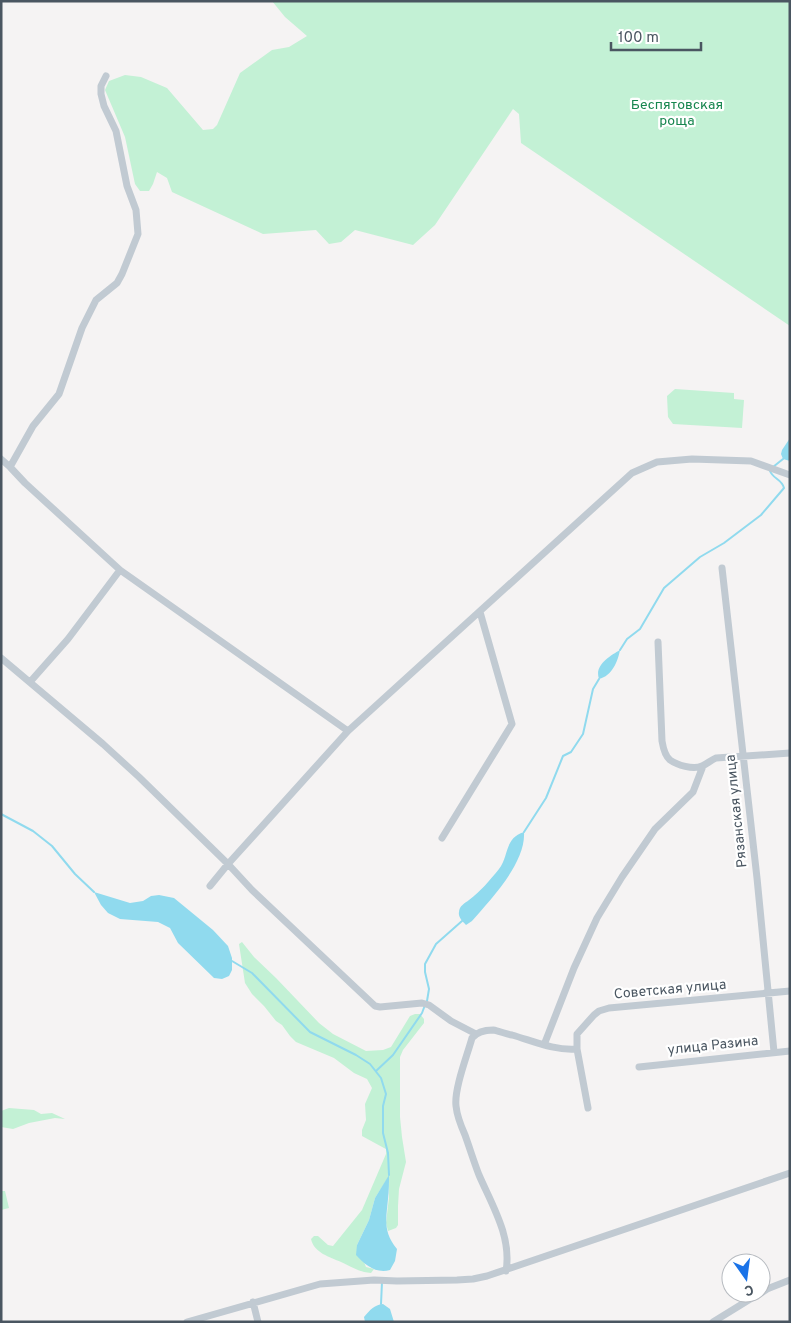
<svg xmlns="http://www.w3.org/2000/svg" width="791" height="1323" viewBox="0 0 791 1323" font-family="Overpass,sans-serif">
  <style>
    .green { fill: #c3f1d5 }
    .water { fill: #90daee }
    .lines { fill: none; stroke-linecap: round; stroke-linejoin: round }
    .stream { stroke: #90daee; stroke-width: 2 }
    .street { stroke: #c1cad2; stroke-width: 7 }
    .labels { text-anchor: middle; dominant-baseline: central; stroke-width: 4.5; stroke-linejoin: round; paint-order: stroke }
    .park-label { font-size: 14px; fill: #17864f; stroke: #fff }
    .street-label { font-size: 14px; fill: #4a5661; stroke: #fff }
  </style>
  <rect width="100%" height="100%" fill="#f5f3f3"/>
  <path class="green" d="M272,1H790V326L521,143L519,114L513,109L435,225L413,245L355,230L341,242L329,244L316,230L263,234L172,192L167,178L157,172L153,184L149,191H140L135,184L125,137L105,90L109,81L125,75L141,77L167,88L203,130L213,129L217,125L240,73L272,50L289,47L307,36L285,17Z
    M675,389L734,393V399L744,400L742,428L673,424L668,417L667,396Z
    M242,942L254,957L276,978L319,1023L333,1034L366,1051L383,1050L391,1047L410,1016L415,1014H420L424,1019V1023L403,1050L400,1057V1117L402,1137L406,1162L399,1189L398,1206V1225L396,1228L388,1231L386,1223L389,1197V1176L375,1198L369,1220L357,1245L366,1267L374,1269L371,1273C359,1272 352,1267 341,1262C330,1257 314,1253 311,1239L314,1236H318L328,1245L333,1246L362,1210L386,1154V1149L384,1148L362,1136V1130L366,1120L365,1104L372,1088L367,1079L354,1073L334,1058L296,1042L290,1036L282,1025L276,1021L264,1006L252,994L245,983L239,944Z
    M9,1108L34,1110L41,1114L52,1113L65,1119L55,1118L29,1123L13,1129L1,1127V1111Z
    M1,1191H5L9,1208L1,1210Z"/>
  <path class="water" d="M790,438V461L783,459L781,454L782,450Z
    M620,650C618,661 612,676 599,679C594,665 610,656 620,650Z
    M524,832C526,863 491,899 472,921L466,925C462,921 458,917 459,912C459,906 465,903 469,900C480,892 490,880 499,869C509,857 504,838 524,832Z
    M94,892L130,903L143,901L151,896L159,895L174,898L213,930L228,946L232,958V970L229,976L222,979L214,978L178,943L170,928L158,922L120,919L108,913L101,905Z
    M389,1175C389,1183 389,1191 388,1199C386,1220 383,1232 397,1249L395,1261L390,1270C376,1274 365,1265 356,1255L357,1245L369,1220L375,1198Z
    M383,1304L390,1309L394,1322H365L364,1317C370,1310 374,1305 383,1304Z"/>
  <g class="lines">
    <path class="stream" d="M773,467L783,459
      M620,650L627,639L640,629L664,588L700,557L724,543L761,515L784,488C782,479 773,479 770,471
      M1,814L33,831L52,846L75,874L94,892
      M524,832L546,798L563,756L571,752L583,734L593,689L599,679
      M232,961L252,973L310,1032L356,1055L370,1064L381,1078L386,1094L383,1106V1133L388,1153L389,1175
      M427,1001L429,989L425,972V964L436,944L462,921
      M376,1071L393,1055L422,1013L425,1005
      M381,1304L382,1282"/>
    <path class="street" d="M1,459L10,467L25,483L120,570L348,731
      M10,467L33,426L59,394L82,328L96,300L117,283L122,274L138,234L136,210L127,186L116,131L104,106L101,94V86L106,76
      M722,568L757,878L774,1052
      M658,642L662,741C663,747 665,756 670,760C677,765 693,770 702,766C707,764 711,760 716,758L790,753
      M1,658L103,744L139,777L228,864L252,890L375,1006L380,1007L422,1003L429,1005L451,1021L476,1034
      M30,682L68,639L120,570
      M442,838L512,724L480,612
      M210,886L228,864L348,731L632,473L657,462L692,459L751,461L790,475
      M544,1045L574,968L597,918L622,877L655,829L693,792L703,766
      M639,1067L790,1051
      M588,1108L577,1049V1034L594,1015L599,1011L609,1008L790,991
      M506,1271C512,1237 492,1205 479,1175C474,1162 470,1149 465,1135C461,1126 457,1116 456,1106C454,1089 467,1056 472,1038C477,1032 484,1030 493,1030C499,1031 506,1034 512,1035C533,1041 555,1051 577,1049
      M761,1293L767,1289L790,1280
      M253,1302L258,1322
      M187,1322L320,1284L374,1280L397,1281L457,1280L473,1279L487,1276L790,1173
      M713,1322L760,1293"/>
  </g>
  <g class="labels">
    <g class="park-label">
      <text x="677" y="105">Беспятовская<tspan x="677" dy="16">роща</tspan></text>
    </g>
    <g class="street-label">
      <text transform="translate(737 811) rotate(-96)">Рязанская улица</text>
      <text transform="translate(670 990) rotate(-5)">Советская улица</text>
      <text transform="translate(713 1046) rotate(-6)">улица Разина</text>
    </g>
  </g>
  <rect width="791" height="1323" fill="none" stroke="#4a5661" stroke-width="5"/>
  <g transform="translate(746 1278) rotate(166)"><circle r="24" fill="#ffffff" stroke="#b7bbc0"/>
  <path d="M0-4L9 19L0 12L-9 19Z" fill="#1a73e8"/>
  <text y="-8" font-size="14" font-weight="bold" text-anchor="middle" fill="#4a5661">С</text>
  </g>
  <path d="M611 42v8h90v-8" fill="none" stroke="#4a5661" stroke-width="2.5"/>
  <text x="618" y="42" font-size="15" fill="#4a5661" stroke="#ffffff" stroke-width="4" paint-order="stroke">100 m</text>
</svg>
